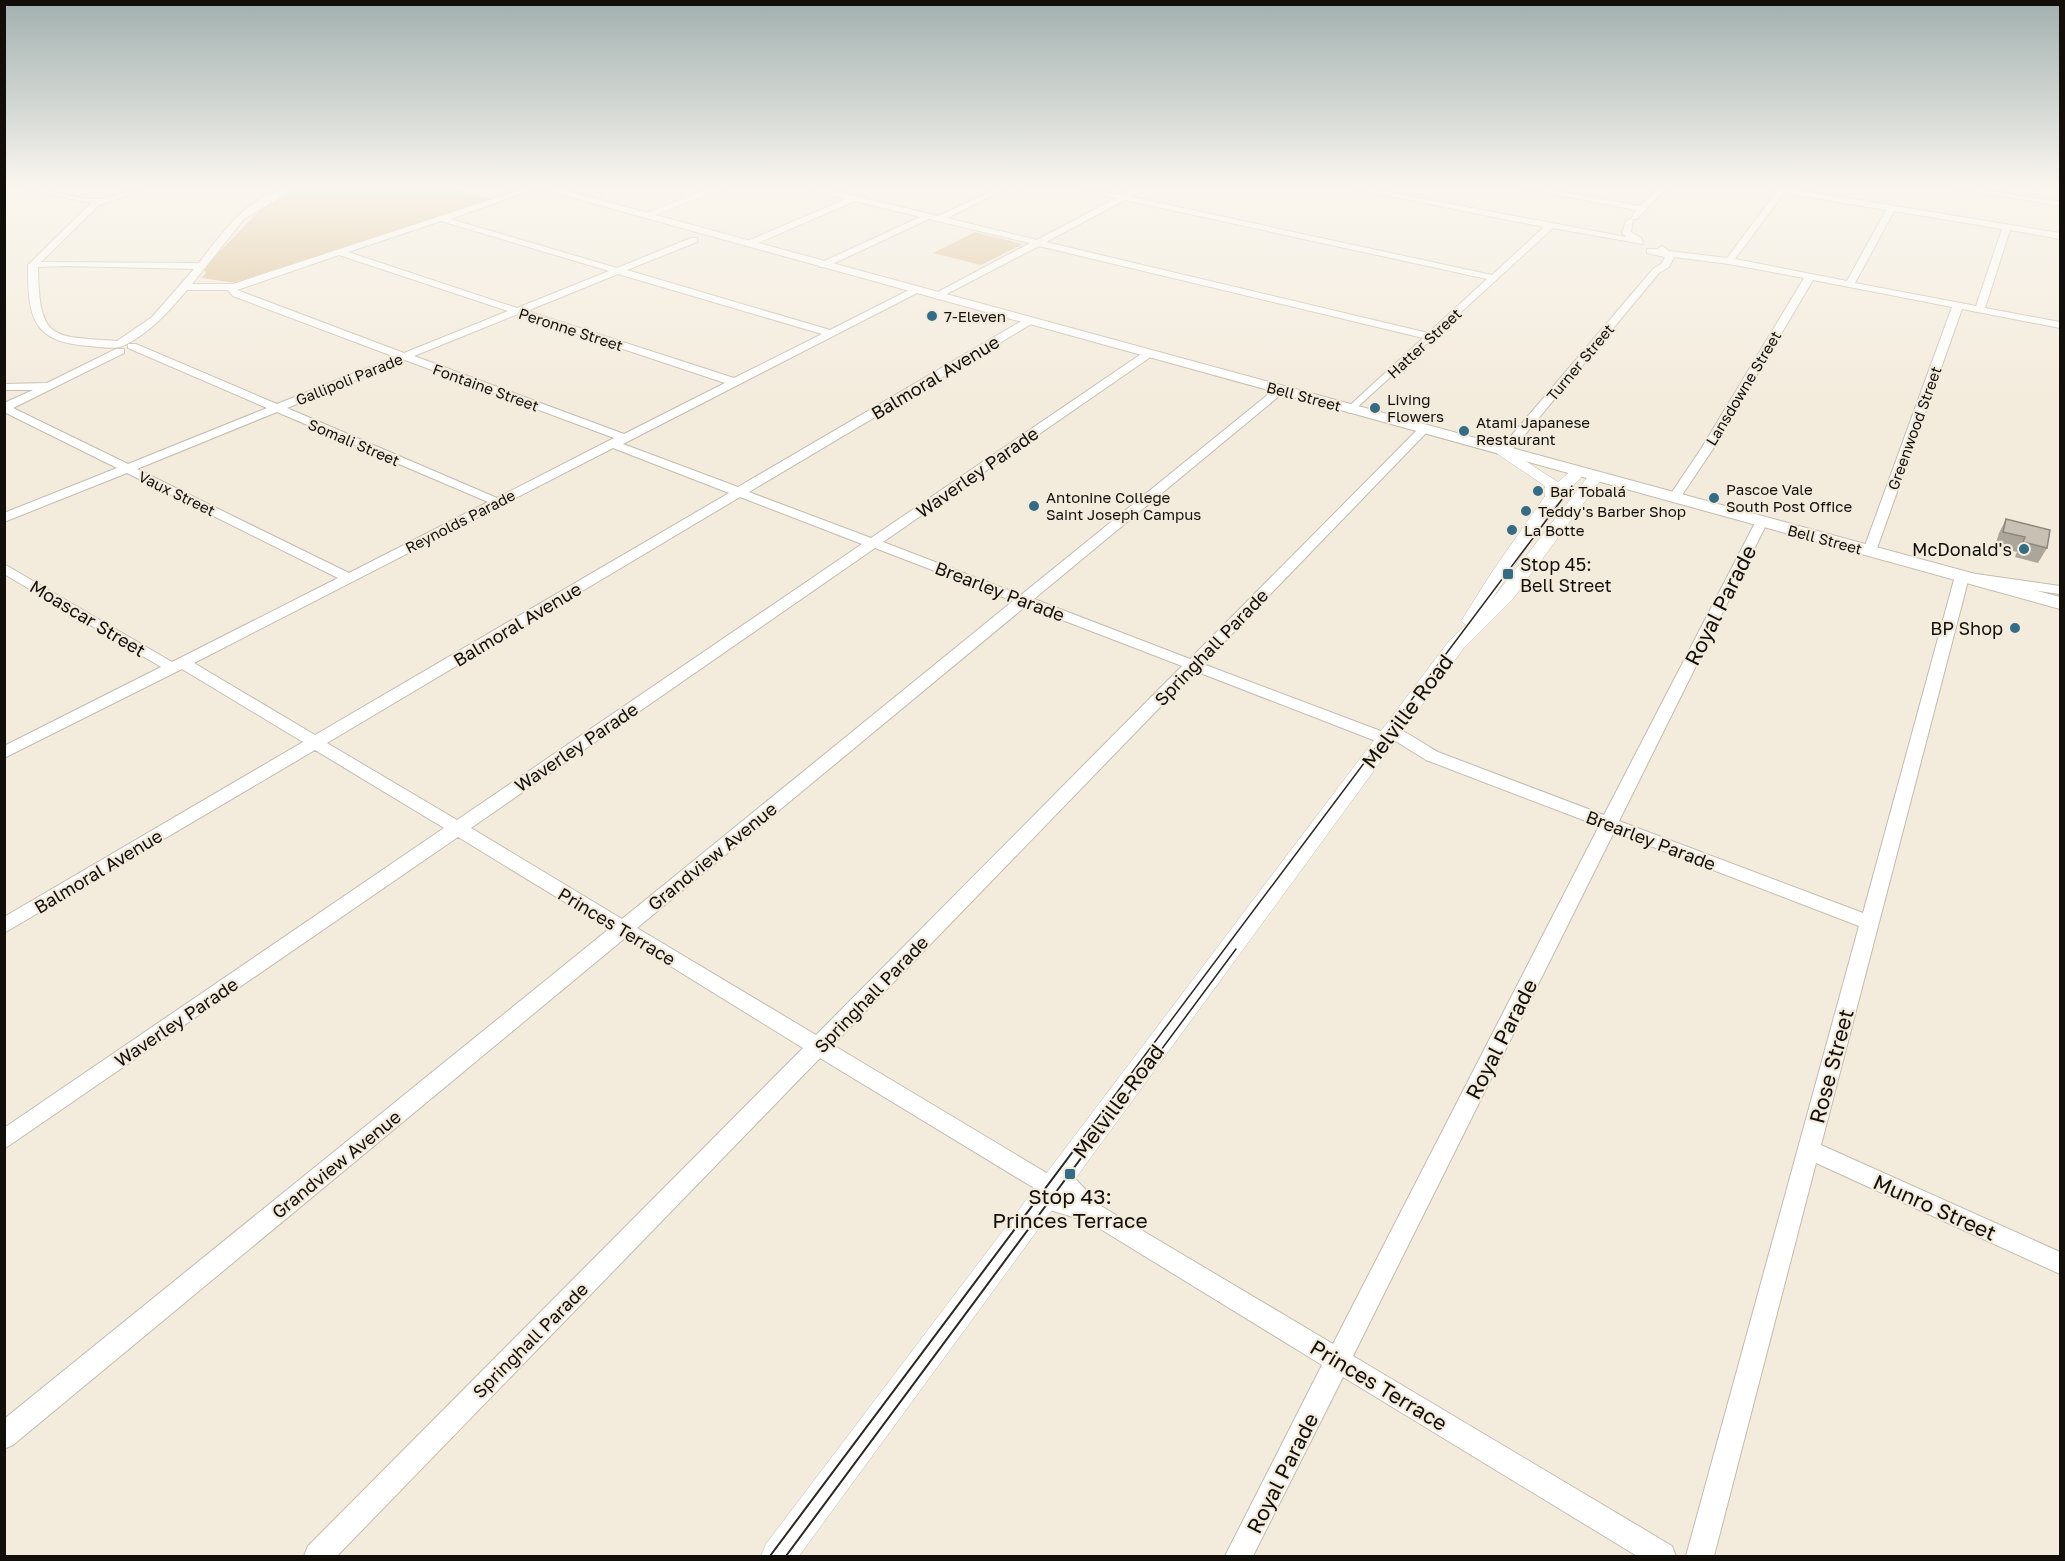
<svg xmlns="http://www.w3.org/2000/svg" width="2065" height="1561" viewBox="0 0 2065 1561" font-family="'Golos Text',sans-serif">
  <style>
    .green { fill: #d9be90 }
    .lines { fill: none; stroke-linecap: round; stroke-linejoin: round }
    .minor-casing { stroke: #c3bbad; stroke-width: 2 }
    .major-casing { stroke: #c3bbad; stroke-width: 1 }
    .highway-casing { stroke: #c3bbad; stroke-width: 2 }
    .minor { fill: #fff; fill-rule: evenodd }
    .major { fill: #fff; fill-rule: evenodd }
    .highway { fill: #fff; fill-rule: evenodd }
    .tram-far1 { stroke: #2b2722; stroke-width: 1.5 }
    .tram { stroke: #2b2722; stroke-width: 2 }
    .wall { fill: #aca599 }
    .building { fill: #c8c0b2; stroke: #8c867d; stroke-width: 1.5 }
    .poi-dot { fill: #346c86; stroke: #f3ebdc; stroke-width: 2 }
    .labels { text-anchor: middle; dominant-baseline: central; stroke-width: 4.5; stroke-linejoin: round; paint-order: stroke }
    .far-poi-label { font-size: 15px; fill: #120f0b; stroke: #f3ebdc; text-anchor: start }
    .far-street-label { font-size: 15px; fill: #120f0b; stroke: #f3ebdc }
    .street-label { font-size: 18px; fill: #120f0b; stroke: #f3ebdc }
    .poi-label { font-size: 18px; fill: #120f0b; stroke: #f3ebdc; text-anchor: end }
    .near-street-label { font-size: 21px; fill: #120f0b; stroke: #f3ebdc }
    .near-poi-label { font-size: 21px; fill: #120f0b; stroke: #f3ebdc }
  </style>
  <rect width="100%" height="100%" fill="#f3ebdc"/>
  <path class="green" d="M300,189H455L492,199L237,283L201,278L206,273L204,268L267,203Z
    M975,232L1023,244L981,265L933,253Z"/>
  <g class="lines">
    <defs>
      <path id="minor" d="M27,189C51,188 74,200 98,199C114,199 128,189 144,189L99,205L41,262L199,263C222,233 252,189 294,189L244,219L192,284H233L523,189H535L450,219L617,268L691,238H697V242L627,270L830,330L913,288H919V292L623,444L738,487L1025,319H1033V323L749,492L871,538L1144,352H1152V356L883,542L1021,595L1276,388H1284V392L1034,599L1190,659L1419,428H1427V432L1203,664L1386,733L1387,727C1399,725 1426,746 1438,752L1604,815L1756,521L1757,518H1767L1768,521L1619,821L1863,913L1955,576L1962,572L2060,586V594L1968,581L1821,1145L2060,1252V1274L1816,1163L1714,1556H1686L1859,926L1614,832L1353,1356L1672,1546L1676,1556H1637L1343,1377L1253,1556H1225L1322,1365L1089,1222L1037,1206L1034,1199L1039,1191L820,1058L337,1556H304L308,1546L803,1048L625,938L13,1445L4,1449V1419L609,929L458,837L4,1149V1128L444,828L315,750L4,933V917L303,742L182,669L4,758V746L161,667L4,574V564L172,662L338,578L127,473L4,522V513L117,468L4,412V403L33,390H4V384L47,383L116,349H124V353L13,408L128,464L267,408L128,348V344H136L277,404L395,357L233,296L228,290H187C169,311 150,333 125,345C116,350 99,347 89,346C31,342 28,316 28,265L91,203ZM441,221L609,271L517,308L348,252ZM339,255L508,311L404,353L237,290ZM66,266L194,269L152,317L117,341C52,336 39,342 38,267ZM618,274L822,334L734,378L527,311ZM518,314L725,383L624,434L414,356ZM405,360L614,438L497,498L287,408ZM277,412L488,502L349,573L137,469ZM613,448L729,493L315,735L194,663ZM740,497L862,544L457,820L327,743ZM875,548L1013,601L622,919L471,828ZM1026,606L1182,666L816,1035L637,928ZM1195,671L1381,743L1387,744L1394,740L1426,760L1599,826L1333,1344L1101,1206L1068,1171L1060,1168L1050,1175L833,1045Z
        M812,189H826L938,216L996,189H1006L947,218L1037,240L1116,198L1081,189L1123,195L1134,189H1144L1132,197L1492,275L1544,227L1355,189H1371L1626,237L1622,233L1626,221L1631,219L1636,210L1529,189H1546L1640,206L1657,189H1665L1637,219H1633L1631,232L1641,238L1643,244L1553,228L1351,413L1347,412V408L1423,338L1039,246L937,299L932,296L934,294L1030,243L929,219L826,267H820V263L920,217L855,201L751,246H745V242L846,199ZM1125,200L1487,279L1428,333L1046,242Z
        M1773,189H1791L2060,233V239L2010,230L1985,308L2060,322V328L1962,309L1875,554L1870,555L1863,551L1952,307L1813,280L1713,449L1678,501L1674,502L1668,498L1701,449L1804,278L1729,264L1674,257L1669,267L1659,273L1508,455H1500V449L1653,269L1662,263L1665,257L1647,253V249H1658L1662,246L1669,251L1727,258L1777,191ZM1784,193L1886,210L1847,281L1735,259ZM1894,211L2002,229L1976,306L1855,283Z
        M1959,189H1978L2060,202V206Z"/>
      <path id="major" d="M708,189H722L650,217L641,215Z
        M1504,447L1558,482L1573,469L1578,467L1586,472L1552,509L1490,602L1590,474H1600L1603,477L1512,600L1463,649L799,1556H761L766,1544L1449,641L1466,625L1461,621L1492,572L1545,496V486L1499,455L1496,452Z"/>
      <path id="highway" d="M541,189H560L2060,597V609Z"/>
    </defs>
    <use href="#minor" class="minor-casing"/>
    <use href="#major" class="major-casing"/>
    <use href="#highway" class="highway-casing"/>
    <use href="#minor" class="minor"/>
    <use href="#major" class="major"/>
    <use href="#highway" class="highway"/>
    <path class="tram-far1" d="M1082,1139L1572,486
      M1095,1139L1236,949"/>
    <path class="tram" d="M770,1556L1083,1138
      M786,1556L1096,1138"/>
  </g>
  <path class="wall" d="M2006,519L2047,548L2038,563L2015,557L2017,552L1995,546L1999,533Z"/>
  <path class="building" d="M2006,519L2050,530L2047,548L2023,542L2025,537L2003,532Z"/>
  <linearGradient id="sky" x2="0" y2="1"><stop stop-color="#a1b0af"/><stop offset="0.46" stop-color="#faf6ef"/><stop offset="1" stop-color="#faf6ef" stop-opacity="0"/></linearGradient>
  <rect width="2065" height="407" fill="url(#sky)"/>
  <g class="poi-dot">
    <circle cx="932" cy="316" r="6"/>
    <circle cx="1375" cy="408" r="6"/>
    <circle cx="1464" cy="431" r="6"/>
    <circle cx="1538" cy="491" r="6"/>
    <circle cx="1714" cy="498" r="6"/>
    <circle cx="1034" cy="506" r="6"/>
    <circle cx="1526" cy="511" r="6"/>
    <circle cx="1512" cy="530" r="6"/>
    <circle cx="2024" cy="549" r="6"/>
    <rect x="1502" y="568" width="12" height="12" rx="3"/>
    <circle cx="2015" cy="628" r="6"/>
    <rect x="1064" y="1168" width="12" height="12" rx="3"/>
  </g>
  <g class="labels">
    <g class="far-poi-label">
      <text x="944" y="316">7-Eleven</text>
      <text x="1387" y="399">Living<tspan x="1387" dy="17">Flowers</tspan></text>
      <text x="1476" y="422">Atami Japanese<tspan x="1476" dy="17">Restaurant</tspan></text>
      <text x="1726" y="489">Pascoe Vale<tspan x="1726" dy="17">South Post Office</tspan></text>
      <text x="1550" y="491">Bar Tobalá</text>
      <text x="1046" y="497">Antonine College<tspan x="1046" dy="17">Saint Joseph Campus</tspan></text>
      <text x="1538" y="511">Teddy's Barber Shop</text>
      <text x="1524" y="530">La Botte</text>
    </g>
    <g class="far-street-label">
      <text transform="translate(571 329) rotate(18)">Peronne Street</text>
      <text transform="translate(1424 343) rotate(-43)">Hatter Street</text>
      <text transform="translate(1580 362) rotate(-50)">Turner Street</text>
      <text transform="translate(349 379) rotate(-22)">Gallipoli Parade</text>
      <text transform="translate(486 387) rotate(20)">Fontaine Street</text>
      <text transform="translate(1743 388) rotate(-59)">Lansdowne Street</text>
      <text transform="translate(1304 396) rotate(15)">Bell Street</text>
      <text transform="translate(1914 428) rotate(-70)">Greenwood Street</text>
      <text transform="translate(354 442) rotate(23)">Somali Street</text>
      <text transform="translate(177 493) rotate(26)">Vaux Street</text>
      <text transform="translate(460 521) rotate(-27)">Reynolds Parade</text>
      <text transform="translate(1825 539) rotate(15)">Bell Street</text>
    </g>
    <g class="street-label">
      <text transform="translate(935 377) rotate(-31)">Balmoral Avenue</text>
      <text transform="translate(977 472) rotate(-35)">Waverley Parade</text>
      <text transform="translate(1000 591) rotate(21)">Brearley Parade</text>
      <text transform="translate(88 618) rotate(31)">Moascar Street</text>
      <text transform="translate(517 624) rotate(-31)">Balmoral Avenue</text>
      <text transform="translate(1211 647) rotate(-46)">Springhall Parade</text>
      <text transform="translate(576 747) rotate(-34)">Waverley Parade</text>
      <text transform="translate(1651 840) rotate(21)">Brearley Parade</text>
      <text transform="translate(712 856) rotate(-39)">Grandview Avenue</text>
      <text transform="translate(98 871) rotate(-31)">Balmoral Avenue</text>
      <text transform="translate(617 926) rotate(31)">Princes Terrace</text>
      <text transform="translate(871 994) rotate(-46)">Springhall Parade</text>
      <text transform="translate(176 1022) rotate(-34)">Waverley Parade</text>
      <text transform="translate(336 1164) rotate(-39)">Grandview Avenue</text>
      <text transform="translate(530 1340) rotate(-45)">Springhall Parade</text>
    </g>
    <g class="poi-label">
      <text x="2012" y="549">McDonald's</text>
      <text x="1520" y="564" text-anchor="start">Stop 45:<tspan x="1520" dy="21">Bell Street</tspan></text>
      <text x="2003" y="628">BP Shop</text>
    </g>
    <g class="near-street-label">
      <text transform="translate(1720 605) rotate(-63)">Royal Parade</text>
      <text transform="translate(1407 711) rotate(-53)">Melville Road</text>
      <text transform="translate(1501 1039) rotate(-63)">Royal Parade</text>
      <text transform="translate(1831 1066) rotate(-75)">Rose Street</text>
      <text transform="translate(1118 1101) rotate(-53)">Melville Road</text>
      <text transform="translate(1935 1207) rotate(24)">Munro Street</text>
      <text transform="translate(1379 1385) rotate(31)">Princes Terrace</text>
      <text transform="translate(1282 1473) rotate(-63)">Royal Parade</text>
    </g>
    <g class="near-poi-label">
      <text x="1070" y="1196">Stop 43:<tspan x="1070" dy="24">Princes Terrace</tspan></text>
    </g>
  </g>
  <rect width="2065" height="1561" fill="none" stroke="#120f0b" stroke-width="12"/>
</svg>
